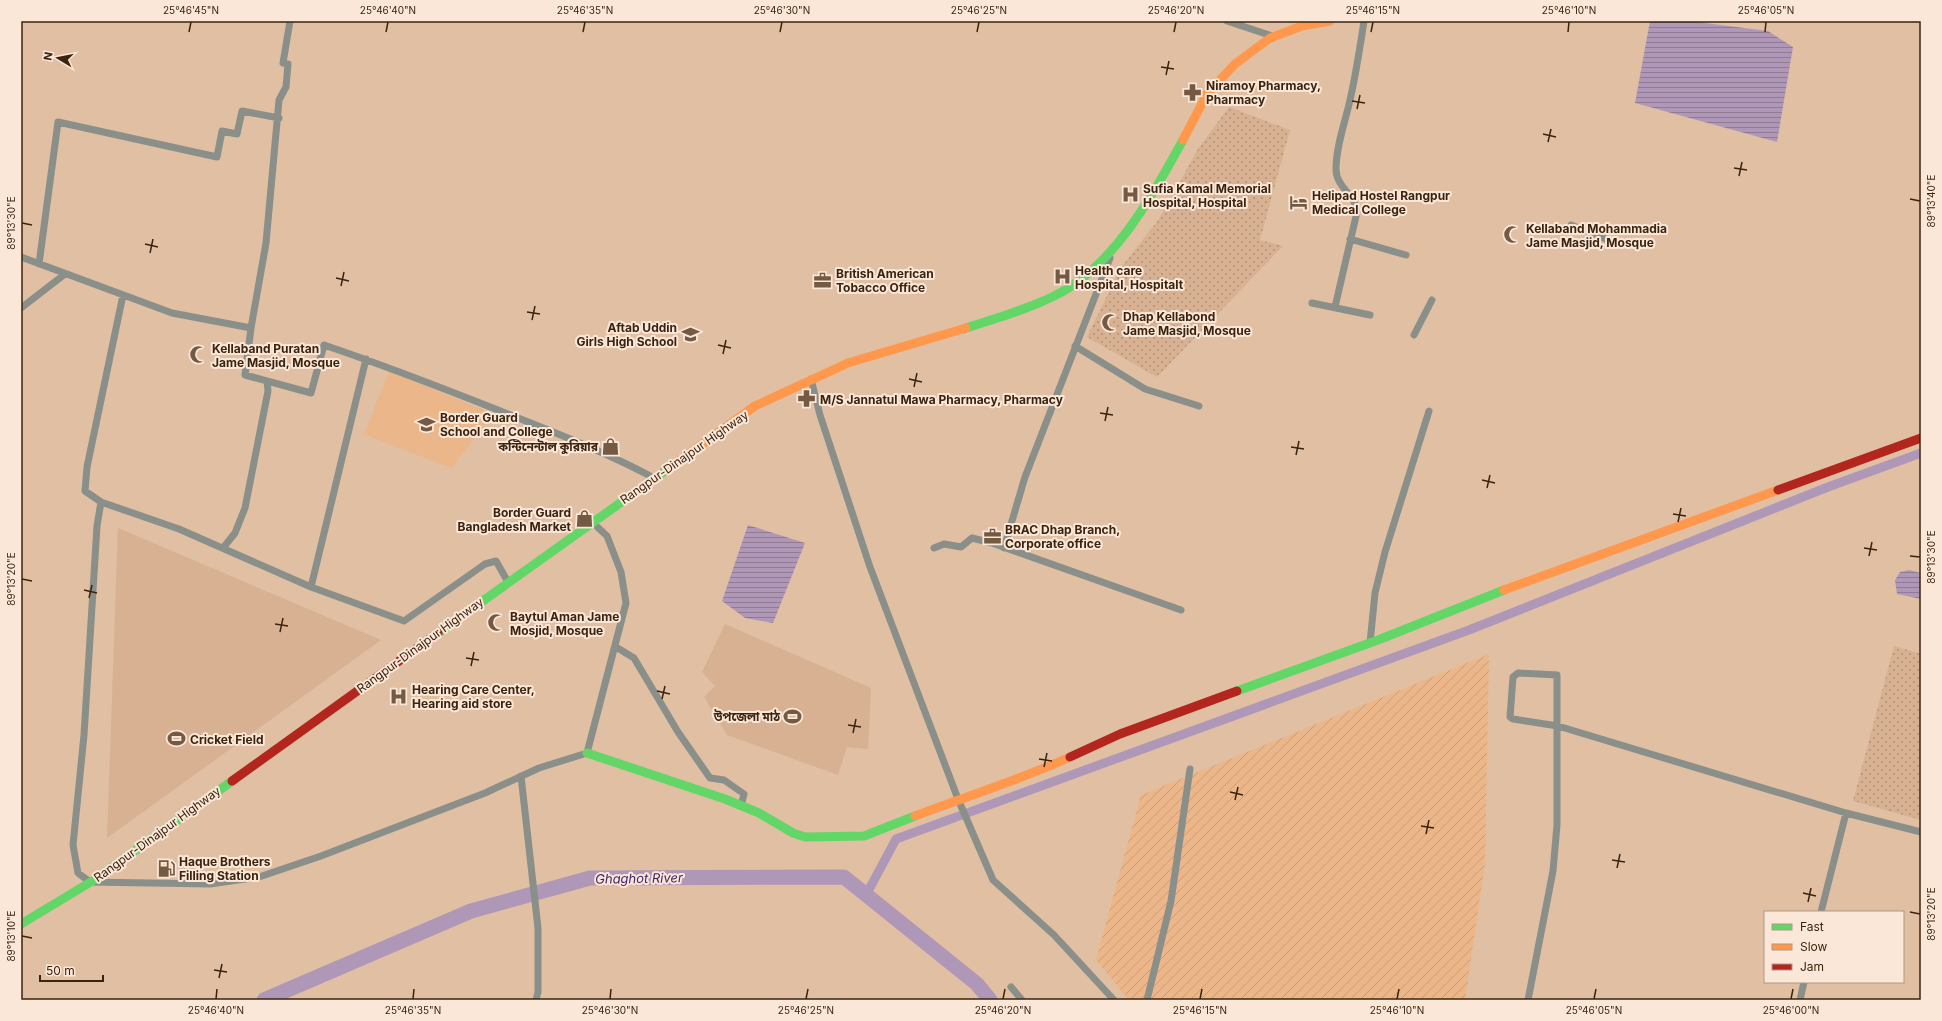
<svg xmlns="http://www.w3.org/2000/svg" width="1942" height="1021" viewBox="0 0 1942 1021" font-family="Inter,'Noto Sans Bengali',sans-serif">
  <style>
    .built { fill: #eab68a }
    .industrial { fill: url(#industrial-furrows) }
    .park { fill: url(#park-dots) }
    .pitch { fill: #d7b191 }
    .water { fill: url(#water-rules) }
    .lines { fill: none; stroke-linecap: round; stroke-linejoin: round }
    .canal { stroke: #af97b7; stroke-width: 9 }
    .river { stroke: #af97b7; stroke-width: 15 }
    .street { stroke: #8a8f89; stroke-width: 7 }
    .fast { stroke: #63d668; stroke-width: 9 }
    .slow { stroke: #ff974d; stroke-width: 9 }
    .jam { stroke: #b3261e; stroke-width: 9 }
    .ticks { fill: none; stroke: #3b240f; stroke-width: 1.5 }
    .labels { text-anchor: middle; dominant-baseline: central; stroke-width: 4; stroke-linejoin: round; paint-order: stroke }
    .poi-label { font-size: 12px; font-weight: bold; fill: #3b240f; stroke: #fbe7d8; text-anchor: start }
    .street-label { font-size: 12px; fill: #3b240f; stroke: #fbe7d8 }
    .water-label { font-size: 13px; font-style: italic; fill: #402267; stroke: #fbe7d8 }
    .neatline { fill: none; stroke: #3b240f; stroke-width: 1.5 }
    .ticks-label { font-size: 10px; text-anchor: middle; fill: #3b240f }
  </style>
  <defs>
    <pattern id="industrial-furrows" width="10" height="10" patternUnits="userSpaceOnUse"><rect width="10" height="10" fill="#eab68a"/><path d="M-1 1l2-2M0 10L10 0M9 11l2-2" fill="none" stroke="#ca9c76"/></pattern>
    <pattern id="park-dots" width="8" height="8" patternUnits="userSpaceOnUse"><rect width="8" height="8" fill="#d7b191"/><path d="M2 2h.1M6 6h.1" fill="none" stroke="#b09075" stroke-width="1.8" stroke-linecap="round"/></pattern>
    <pattern id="water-rules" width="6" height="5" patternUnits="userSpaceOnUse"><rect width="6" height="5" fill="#af97b7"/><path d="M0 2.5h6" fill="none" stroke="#907b93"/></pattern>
  </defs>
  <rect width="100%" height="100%" fill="#e0bfa3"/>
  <path class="built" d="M389,371L494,414L451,468L364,434Z"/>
  <path class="industrial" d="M1489,654L1485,863L1465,1000H1129L1096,960L1141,795Z"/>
  <path class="park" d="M1229,107L1290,130L1260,240L1283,246L1157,377L1087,337L1120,269L1159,219L1198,149Z
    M1894,646L1921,654V820L1853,801Z"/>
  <path class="pitch" d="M118,528L381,640L107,838Z
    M725,624L871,688L868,749L847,747L838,775L727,735L704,697L715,686L702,672Z"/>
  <path class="water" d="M1650,21H1689L1768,31L1793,47L1777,142L1635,103Z
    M748,525L805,543L773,623L745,618L722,601Z
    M1909,570L1921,573V599L1897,594L1895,580L1900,572Z"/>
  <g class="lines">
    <path class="canal" d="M866,895L896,839L1469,630L1828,487L1921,453"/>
    <path class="river" d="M264,1000L471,911L590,878L844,877L977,984L990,1000"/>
    <path class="street" d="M1227,21L1272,36
      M1571,225L1608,240
      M1350,239L1406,255
      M21,257L172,313L251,328L245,375L311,393L324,345C383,365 440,387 498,410C550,431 604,451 654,478
      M39,264L58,122L217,157L222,131L237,134L242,111L279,118
      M123,295L87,467L85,491L101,502L179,529L311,587
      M1312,303L1370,315
      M1335,307L1357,212C1356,194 1336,188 1336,169C1336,146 1345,123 1350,100C1356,74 1360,47 1364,21
      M21,308L65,274
      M251,328L266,243L279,100L286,87L288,64L283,63L290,21
      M1414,335L1432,300
      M1075,346L1145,389L1199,406
      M366,359L311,587L404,621L485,564L496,561L508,582
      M811,379L820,415L870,567L958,799L993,880L1054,935L1114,1000
      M101,502L97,526L84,735L73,845L78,873L90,882L210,884L259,877L321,856L485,793L539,768L587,753L626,603L621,572L607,536L592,522
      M223,548L235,533L245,508L268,391L267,381
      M934,548L944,544L961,547L972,538L992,543L1181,610
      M1004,548L1025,477L1110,258
      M1370,643L1375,593L1385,552L1429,411
      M616,647L634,658L678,732L710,778L724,780L744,794L741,806
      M521,776L538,928V992L536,1000
      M1821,912L1846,813
      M1011,987L1022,1000
      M1147,1000L1171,901L1190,769
      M1528,1000L1553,871L1557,825V675L1518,673L1513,677L1510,717L1513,719L1558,726L1846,813L1921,832
      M1800,1000L1804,982"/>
    <path class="fast" d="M966,328C995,319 1025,310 1052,297C1113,269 1152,196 1183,140
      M438,633L672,466
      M1237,691L1378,640L1504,590
      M587,753L725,799L759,813L793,833L805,837L864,836L915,816
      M21,924L94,880L232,781"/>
    <path class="slow" d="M1183,140L1207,94L1235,64L1270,38L1302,26L1330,21
      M672,466L755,406L848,363L966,328
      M1504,590L1778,490
      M915,816C967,796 1020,780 1070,757"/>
    <path class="jam" d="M1778,490L1921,438
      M1070,757L1120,734L1237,691
      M232,781L438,633"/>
  </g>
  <path class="ticks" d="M189,32L191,22M386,32L388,22M583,32L585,22M780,32L782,22M977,32L979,22M1174,32L1176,22M1371,32L1373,22M1568,32L1569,22M1765,32L1766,22M1161,67L1174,69M1166,75L1169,61M1352,101L1365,103M1357,109L1360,95M1543,134L1556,137M1548,142L1551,129M1734,168L1747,170M1739,176L1742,162M1910,199L1920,201M22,223L32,225M145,244L158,247M150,253L153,239M336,278L349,281M341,286L344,272M527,312L540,314M532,320L535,306M718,345L731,348M723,354L726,340M909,379L922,382M914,387L917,373M1100,413L1113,415M1105,421L1108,407M1291,447L1304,449M1296,455L1299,441M1482,480L1495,483M1487,488L1490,475M1673,514L1686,516M1678,522L1681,508M1864,548L1877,550M1869,556L1872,542M1910,556L1920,557M22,579L32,581M84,590L97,593M89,598L92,585M275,624L288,626M280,632L283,618M466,658L479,660M471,666L474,652M657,691L670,694M662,699L665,686M848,725L861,727M853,733L856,719M1039,759L1052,761M1044,767L1047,753M1230,792L1243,795M1235,800L1238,787M1421,826L1434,828M1426,834L1429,820M1612,860L1625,862M1617,868L1620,854M1803,893L1816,896M1808,902L1811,888M1910,912L1920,914M22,936L32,938M214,970L227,972M219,978L222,964M216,999L217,989M413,999L414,989M610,999L611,989M806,999L808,989M1003,999L1005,989M1200,999L1202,989M1397,999L1399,989M1594,999L1596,989M1791,999L1793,989"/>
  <defs>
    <symbol id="pharmacy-bare" viewBox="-9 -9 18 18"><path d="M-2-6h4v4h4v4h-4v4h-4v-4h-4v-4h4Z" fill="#755a43" stroke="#fbe7d8" stroke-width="2.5" paint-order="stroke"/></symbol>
    <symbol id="hospital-bare" viewBox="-9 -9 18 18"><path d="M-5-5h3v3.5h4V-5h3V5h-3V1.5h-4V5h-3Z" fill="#755a43" stroke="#fbe7d8" stroke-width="2.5" paint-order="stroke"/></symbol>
    <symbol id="hotel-bare" viewBox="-9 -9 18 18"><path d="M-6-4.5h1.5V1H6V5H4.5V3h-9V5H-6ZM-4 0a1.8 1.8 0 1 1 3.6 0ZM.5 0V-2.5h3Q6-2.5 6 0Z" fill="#755a43" stroke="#fbe7d8" stroke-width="2.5" paint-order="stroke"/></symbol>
    <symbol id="mosque-bare" viewBox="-9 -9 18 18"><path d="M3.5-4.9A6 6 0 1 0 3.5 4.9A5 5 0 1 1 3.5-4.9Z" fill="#755a43" stroke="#fbe7d8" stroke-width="2.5" paint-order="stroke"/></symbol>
    <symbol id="office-bare" viewBox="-9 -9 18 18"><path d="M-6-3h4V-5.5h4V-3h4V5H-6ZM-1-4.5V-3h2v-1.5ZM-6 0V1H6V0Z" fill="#755a43" stroke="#fbe7d8" stroke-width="2.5" paint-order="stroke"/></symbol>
    <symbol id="school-bare" viewBox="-9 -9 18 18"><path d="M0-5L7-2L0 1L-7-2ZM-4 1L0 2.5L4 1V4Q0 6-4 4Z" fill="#755a43" stroke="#fbe7d8" stroke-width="2.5" paint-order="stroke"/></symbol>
    <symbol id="university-bare" viewBox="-9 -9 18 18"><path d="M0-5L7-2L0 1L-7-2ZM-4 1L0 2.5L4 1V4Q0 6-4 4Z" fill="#755a43" stroke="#fbe7d8" stroke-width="2.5" paint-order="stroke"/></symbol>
    <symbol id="shop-bare" viewBox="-9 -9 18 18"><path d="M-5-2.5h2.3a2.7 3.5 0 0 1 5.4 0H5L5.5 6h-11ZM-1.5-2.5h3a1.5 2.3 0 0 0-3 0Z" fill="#755a43" stroke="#fbe7d8" stroke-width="2.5" paint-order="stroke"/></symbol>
    <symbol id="stadium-bare" viewBox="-9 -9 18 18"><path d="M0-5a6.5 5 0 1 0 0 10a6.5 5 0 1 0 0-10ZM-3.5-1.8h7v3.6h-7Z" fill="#755a43" stroke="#fbe7d8" stroke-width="2.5" paint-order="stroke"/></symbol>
    <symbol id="fuel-bare" viewBox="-9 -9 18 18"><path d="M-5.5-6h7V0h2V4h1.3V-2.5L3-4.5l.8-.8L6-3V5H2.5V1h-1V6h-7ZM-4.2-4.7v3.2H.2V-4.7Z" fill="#755a43" stroke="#fbe7d8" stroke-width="2.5" paint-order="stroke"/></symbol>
  </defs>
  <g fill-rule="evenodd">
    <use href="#pharmacy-bare" x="1180" y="80" width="25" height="25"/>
    <use href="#hospital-bare" x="1118" y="182" width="25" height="25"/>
    <use href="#hotel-bare" x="1286" y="190" width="25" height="25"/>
    <use href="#mosque-bare" x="1500" y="222" width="25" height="25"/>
    <use href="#hospital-bare" x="1050" y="264" width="25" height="25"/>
    <use href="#office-bare" x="810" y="268" width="25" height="25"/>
    <use href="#mosque-bare" x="1098" y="310" width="25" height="25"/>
    <use href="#school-bare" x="678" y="322" width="25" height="25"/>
    <use href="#mosque-bare" x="186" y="342" width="25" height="25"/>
    <use href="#pharmacy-bare" x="794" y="386" width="25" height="25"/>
    <use href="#university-bare" x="414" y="412" width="25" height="25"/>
    <use href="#shop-bare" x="598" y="434" width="25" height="25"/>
    <use href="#shop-bare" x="572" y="506" width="25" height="25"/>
    <use href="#office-bare" x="980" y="524" width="25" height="25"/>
    <use href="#mosque-bare" x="484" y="610" width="25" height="25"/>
    <use href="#hospital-bare" x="386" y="684" width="25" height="25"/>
    <use href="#stadium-bare" x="780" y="704" width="25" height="25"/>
    <use href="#stadium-bare" x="164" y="726" width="25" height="25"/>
    <use href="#fuel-bare" x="154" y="856" width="25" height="25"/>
  </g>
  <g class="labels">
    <g class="poi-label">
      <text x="1206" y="85">Niramoy Pharmacy,<tspan x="1206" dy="14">Pharmacy</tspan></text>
      <text x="1143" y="188">Sufia Kamal Memorial<tspan x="1143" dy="14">Hospital, Hospital</tspan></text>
      <text x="1312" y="195">Helipad Hostel Rangpur<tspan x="1312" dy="14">Medical College</tspan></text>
      <text x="1526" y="228">Kellaband Mohammadia<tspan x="1526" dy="14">Jame Masjid, Mosque</tspan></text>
      <text x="1075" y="270">Health care<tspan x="1075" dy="14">Hospital, Hospitalt</tspan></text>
      <text x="836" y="273">British American<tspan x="836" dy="14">Tobacco Office</tspan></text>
      <text x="1123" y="316">Dhap Kellabond<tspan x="1123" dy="14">Jame Masjid, Mosque</tspan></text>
      <text x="677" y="327" text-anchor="end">Aftab Uddin<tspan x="677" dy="14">Girls High School</tspan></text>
      <text x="212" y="348">Kellaband Puratan<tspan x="212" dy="14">Jame Masjid, Mosque</tspan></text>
      <text x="820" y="399">M/S Jannatul Mawa Pharmacy, Pharmacy</text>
      <text x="440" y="417">Border Guard<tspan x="440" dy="14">School and College</tspan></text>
      <text x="598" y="446" text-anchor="end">কন্টিনেন্টাল কুরিয়ার</text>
      <text x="571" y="512" text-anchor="end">Border Guard<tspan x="571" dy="14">Bangladesh Market</tspan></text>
      <text x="1005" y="529">BRAC Dhap Branch,<tspan x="1005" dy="14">Corporate office</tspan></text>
      <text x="510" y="616">Baytul Aman Jame<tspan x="510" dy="14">Mosjid, Mosque</tspan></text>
      <text x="412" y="689">Hearing Care Center,<tspan x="412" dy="14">Hearing aid store</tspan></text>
      <text x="780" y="716" text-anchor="end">উপজেলা মাঠ</text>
      <text x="190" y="739">Cricket Field</text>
      <text x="179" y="861">Haque Brothers<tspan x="179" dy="14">Filling Station</tspan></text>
    </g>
    <g class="street-label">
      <text transform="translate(684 457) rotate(-35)">Rangpur-Dinajpur Highway</text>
      <text transform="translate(420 645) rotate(-36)">Rangpur-Dinajpur Highway</text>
      <text transform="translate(157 834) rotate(-36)">Rangpur-Dinajpur Highway</text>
    </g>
    <g class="water-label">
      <text transform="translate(639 878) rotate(-1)">Ghaghot River</text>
    </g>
  </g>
  <rect width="1942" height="1021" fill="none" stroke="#fbe7d8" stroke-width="44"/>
  <rect x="1764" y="911" width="140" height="72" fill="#fbe7d8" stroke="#ae9988"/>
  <rect x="1772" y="924" width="20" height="6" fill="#63d668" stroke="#ae9988"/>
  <text x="1800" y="931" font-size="12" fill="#3b240f">Fast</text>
  <rect x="1772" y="944" width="20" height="6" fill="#ff974d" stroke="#ae9988"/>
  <text x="1800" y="951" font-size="12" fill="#3b240f">Slow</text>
  <rect x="1772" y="964" width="20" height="6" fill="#b3261e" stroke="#ae9988"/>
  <text x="1800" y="971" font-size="12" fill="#3b240f">Jam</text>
  <g transform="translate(58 58) rotate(280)" stroke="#fbe7d8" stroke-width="3" paint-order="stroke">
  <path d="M0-3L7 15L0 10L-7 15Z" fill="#3b240f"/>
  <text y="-6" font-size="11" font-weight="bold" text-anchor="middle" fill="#3b240f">N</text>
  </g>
  <path d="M40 975v6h63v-6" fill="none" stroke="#3b240f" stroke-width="2"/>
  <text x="46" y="975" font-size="12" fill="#3b240f" stroke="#fbe7d8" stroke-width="3" paint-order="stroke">50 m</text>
  <rect x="22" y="22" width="1898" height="977" class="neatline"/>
  <g class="ticks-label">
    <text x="191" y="14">25°46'45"N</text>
    <text x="388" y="14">25°46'40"N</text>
    <text x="585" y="14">25°46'35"N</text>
    <text x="782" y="14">25°46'30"N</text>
    <text x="979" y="14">25°46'25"N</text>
    <text x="1176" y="14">25°46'20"N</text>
    <text x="1373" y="14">25°46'15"N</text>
    <text x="1569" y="14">25°46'10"N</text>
    <text x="1766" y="14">25°46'05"N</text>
    <text transform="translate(1931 201) rotate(-90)" y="4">89°13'40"E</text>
    <text transform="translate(11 223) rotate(-90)" y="4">89°13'30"E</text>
    <text transform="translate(1931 557) rotate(-90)" y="4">89°13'30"E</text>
    <text transform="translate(11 579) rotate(-90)" y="4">89°13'20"E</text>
    <text transform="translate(1931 914) rotate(-90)" y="4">89°13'20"E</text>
    <text transform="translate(11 936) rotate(-90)" y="4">89°13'10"E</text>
    <text x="216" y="1014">25°46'40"N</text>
    <text x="413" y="1014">25°46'35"N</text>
    <text x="610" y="1014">25°46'30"N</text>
    <text x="806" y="1014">25°46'25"N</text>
    <text x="1003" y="1014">25°46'20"N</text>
    <text x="1200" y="1014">25°46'15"N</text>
    <text x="1397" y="1014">25°46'10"N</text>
    <text x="1594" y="1014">25°46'05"N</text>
    <text x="1791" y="1014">25°46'00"N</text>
  </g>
</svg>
